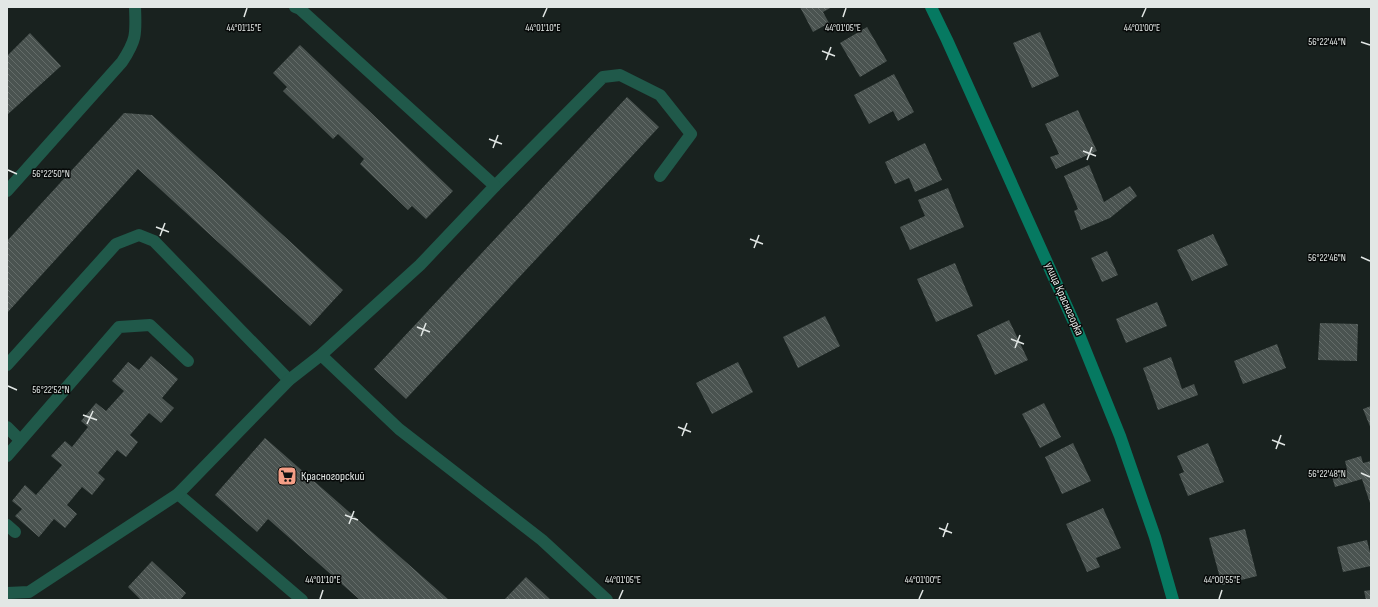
<svg xmlns="http://www.w3.org/2000/svg" width="1378" height="607" viewBox="0 0 1378 607" font-family="'Sofia Sans Condensed',sans-serif">
  <style>
    .building { fill: url(#building-back-hatch) }
    .lines { fill: none; stroke-linecap: round; stroke-linejoin: round }
    .lane { stroke: #20594a; stroke-width: 12 }
    .street { stroke: #20594a; stroke-width: 12 }
    .secondary { stroke: #067961; stroke-width: 12 }
    .ticks { fill: none; stroke: #e2e7e5; stroke-width: 1.5 }
    .labels { text-anchor: middle; dominant-baseline: central; stroke-width: 3; stroke-linejoin: round; paint-order: stroke }
    .street-label { font-size: 12px; fill: #e2e7e5; stroke: #070a09 }
    .poi-label { font-size: 12px; fill: #e2e7e5; stroke: #070a09; text-anchor: start }
    .ticks-label { font-size: 10px; text-anchor: middle; fill: #e2e7e5; stroke: #070a09; stroke-width: 3; stroke-linejoin: round; paint-order: stroke }
  </style>
  <defs>
    <pattern id="building-back-hatch" width="6" height="6" patternUnits="userSpaceOnUse"><rect width="6" height="6" fill="#4a5350"/><path d="M-1 5l2 2M0 0l6 6M5-1l2 2" fill="none" stroke="#646c69"/></pattern>
  </defs>
  <rect width="100%" height="100%" fill="#19221f"/>
  <path class="building" d="M800,7H832L823,12L829,23L813,32Z
    M867,27L887,61L860,77L840,43Z
    M1040,32L1059,76L1032,88L1013,43Z
    M30,33L61,66L7,115V56Z
    M300,45L453,191L426,219L412,206L408,210L360,164L364,159L338,134L333,139L283,91L287,87L273,73Z
    M894,74L914,112L898,121L893,111L869,124L854,95Z
    M627,97L659,127L406,399L374,369Z
    M1078,110L1097,151L1056,169L1050,157L1059,154L1045,124Z
    M124,113L152,115L343,290L310,326L138,169L7,313V241Z
    M925,143L942,180L915,192L909,178L895,184L885,162Z
    M1089,165L1104,202L1130,186L1137,196L1110,218L1081,230L1074,211L1078,209L1064,176Z
    M948,188L964,227L910,250L900,227L925,216L918,200Z
    M1213,234L1228,265L1192,281L1177,250Z
    M1107,251L1118,275L1102,282L1091,258Z
    M955,263L973,306L936,322L917,279Z
    M1157,302L1167,326L1126,343L1116,319Z
    M825,316L840,346L798,368L783,337Z
    M1009,320L1028,360L995,375L977,335Z
    M1320,323L1358,324L1357,361L1318,360Z
    M1277,344L1286,368L1243,384L1234,361Z
    M151,356L178,379L162,398L174,408L161,423L149,413L130,435L138,442L126,457L117,450L98,473L105,479L92,495L82,487L67,505L77,514L65,528L54,519L39,537L15,516L22,509L12,501L25,485L36,495L62,465L51,456L65,441L72,447L88,427L81,421L96,403L106,411L124,391L112,381L128,362L139,370Z
    M1171,357L1182,389L1194,384L1198,395L1158,410L1143,368Z
    M738,362L753,392L712,414L696,383Z
    M1044,403L1061,437L1040,448L1022,414Z
    M1371,406V429L1363,409Z
    M265,438L356,518L449,600H360L268,519L257,532L215,495Z
    M1073,443L1091,481L1062,494L1045,457Z
    M1208,443L1224,482L1188,496L1179,474L1184,472L1177,456Z
    M1361,456L1363,463L1371,461V506L1362,479L1335,487L1331,473L1347,469L1345,461Z
    M1103,508L1121,548L1096,558L1100,567L1087,572L1066,524Z
    M1245,529L1257,576L1222,585L1209,538Z
    M1367,540L1371,557V566L1343,572L1337,547Z
    M152,561L186,593L180,600H141L128,587Z
    M526,577L551,600H504Z
    M1371,590V600H1366L1364,591Z"/>
  <g class="lines">
    <path class="lane" d="M495,186L603,77L620,75L660,95L691,134L660,176
      M7,365L116,244L139,235L154,241L289,380
      M7,427L20,440
      M7,456L119,327L150,325L188,361
      M178,494L302,600
      M7,525L15,532"/>
    <path class="street" d="M7,191L122,62C137,39 136,34 135,7
      M321,355L399,429L542,540L607,600
      M7,593L29,592L178,494L289,380L321,355L420,265L495,186L300,9L295,7"/>
    <path class="secondary" d="M931,7L947,40L1076,327L1120,436L1155,537L1173,600"/>
  </g>
  <path class="ticks" d="M244,17L247,8M543,17L547,8M843,17L846,8M1142,17L1146,8M1361,42L1370,45M822,51L835,56M826,60L831,47M489,139L502,144M493,148L498,135M1083,151L1096,156M1087,160L1092,147M8,170L17,174M156,227L169,232M160,236L165,223M750,239L763,244M754,248L759,235M1361,257L1370,261M417,327L430,332M421,336L426,323M1011,339L1024,344M1015,348L1020,335M8,386L17,390M83,415L97,420M87,424L93,411M678,427L691,432M682,436L687,423M1272,440L1285,445M1276,449L1281,435M1361,473L1370,477M345,515L358,520M349,524L354,511M939,528L952,533M943,537L948,523M320,599L323,590M619,599L623,590M919,599L923,590M1219,599L1222,590"/>
  <defs>
    <symbol id="supermarket-square" viewBox="-11 -11 22 22"><rect x="-9" y="-9" width="18" height="18" rx="4" fill="#f49e86" stroke="#070a09"/><path d="M-6-5.5h2.5l.6 2H6L4.5 2H-2.5L-4.4-4H-6ZM-1.5 3.2a1.3 1.3 0 1 0 .1 0ZM3 3.2a1.3 1.3 0 1 0 .1 0Z" fill="#111"/></symbol>
  </defs>
  <g fill-rule="evenodd">
    <use href="#supermarket-square" x="276" y="465" width="22" height="22"/>
  </g>
  <g class="labels">
    <g class="street-label">
      <text transform="translate(1064 299) rotate(66)">улица Красногорка</text>
    </g>
    <g class="poi-label">
      <text x="301" y="476">Красногорский</text>
    </g>
  </g>
  <g class="ticks-label">
    <text x="244" y="31">44°01'15"E</text>
    <text x="543" y="31">44°01'10"E</text>
    <text x="843" y="31">44°01'05"E</text>
    <text x="1142" y="31">44°01'00"E</text>
    <text x="1327" y="45">56°22'44"N</text>
    <text x="51" y="177">56°22'50"N</text>
    <text x="1327" y="261">56°22'46"N</text>
    <text x="51" y="393">56°22'52"N</text>
    <text x="1327" y="477">56°22'48"N</text>
    <text x="323" y="583">44°01'10"E</text>
    <text x="623" y="583">44°01'05"E</text>
    <text x="923" y="583">44°01'00"E</text>
    <text x="1222" y="583">44°00'55"E</text>
  </g>
  <rect width="1378" height="607" fill="none" stroke="#e2e7e5" stroke-width="16"/>
</svg>
